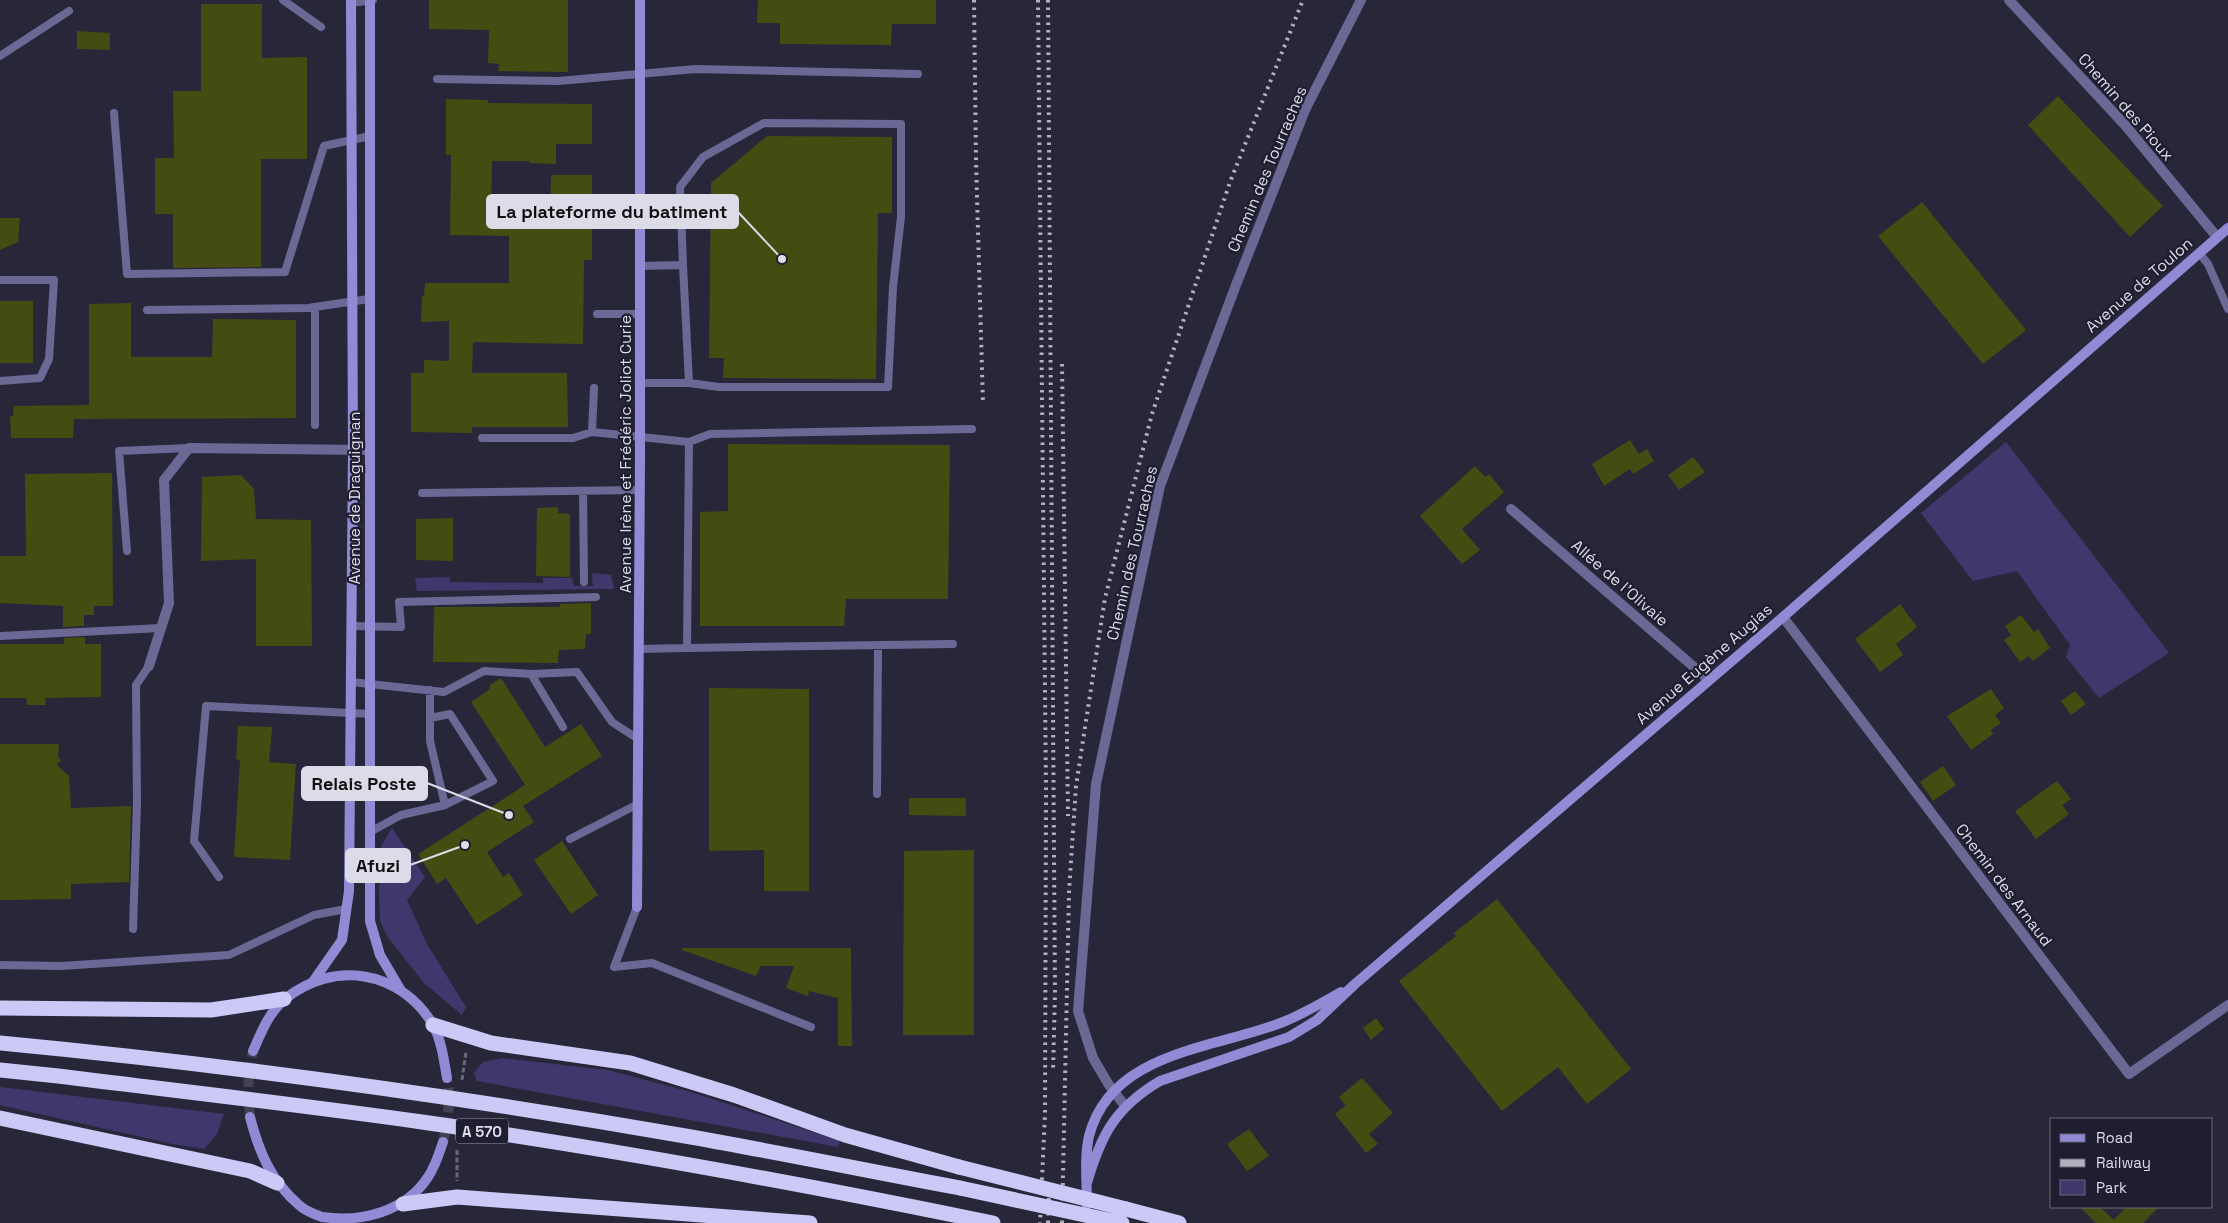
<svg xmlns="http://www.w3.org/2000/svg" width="2228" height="1223" viewBox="0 0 2228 1223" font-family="'Space Grotesk',sans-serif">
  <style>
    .green { fill: #40386d }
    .building { fill: #444c12 }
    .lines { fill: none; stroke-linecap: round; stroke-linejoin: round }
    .secondary-tunnel { stroke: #434254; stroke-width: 10; stroke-dasharray: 10 5; stroke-linecap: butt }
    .path { stroke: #696879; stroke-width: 3; stroke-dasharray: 5 2.5; stroke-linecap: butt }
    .lane { stroke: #6c6896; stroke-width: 8 }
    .street { stroke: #6c6896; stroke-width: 10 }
    .secondary { stroke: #928ad4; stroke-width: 10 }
    .highway { stroke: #ccc9f7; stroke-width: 15 }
    .rail { stroke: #b2b1bf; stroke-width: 4; stroke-dasharray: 2.5 5; stroke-linecap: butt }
    .highway-bridge { stroke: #ccc9f7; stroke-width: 15 }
    .labels { text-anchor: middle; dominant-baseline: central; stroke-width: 4.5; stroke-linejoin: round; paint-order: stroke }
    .shield { fill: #1f1d30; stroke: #a3a2b1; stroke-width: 1 }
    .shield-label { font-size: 15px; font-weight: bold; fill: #dcdbe8 }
    .street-label { font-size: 16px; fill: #dcdbe8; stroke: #1f1d30 }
    .leader { fill: none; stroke: #dcdbe8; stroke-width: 2 }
    .callout-dot { fill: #dcdbe8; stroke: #1f1d30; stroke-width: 2 }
    .callout { fill: #dcdbe8; stroke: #dcdbe8; stroke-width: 2 }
    .callout-label { font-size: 18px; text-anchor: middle; font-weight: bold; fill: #111 }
  </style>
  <rect width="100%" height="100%" fill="#28273a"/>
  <path class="green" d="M2006,442L2169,653L2099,698L2066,657L2070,645L2017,571L1973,581L1921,513Z
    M592,573L611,575L614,589L417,591L415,578L450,577V582L543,583V578H572L574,586H593Z
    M392,828L425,877L407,900L427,944L466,1007L462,1015L424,983L387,936L380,921L379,888L381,846Z
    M502,1058L608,1070L691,1092L840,1141L838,1147L477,1081L474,1073L483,1062Z
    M0,1087L224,1114L217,1134L204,1149L172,1144L0,1105Z"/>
  <path class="building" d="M429,0H568V72L498,71L499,64L488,63L489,30L429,29Z
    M758,0H936V24H892L891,45L780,44V23H757Z
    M201,4H262V58L307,57V159H261V267L173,268V214H155V158H174L173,91H201Z
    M77,31L110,33V50L77,49Z
    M2058,96L2163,206L2130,237L2028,125Z
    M446,99L488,100V103L592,104V144H556V164L529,163L530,161H492L491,219H550L551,175H592V260H584L583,344L473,342L472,373H567L568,427H472V433L411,432V373H424V360L449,361V321L421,322L422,296H424L425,283H509V236L450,235L451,155H446Z
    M767,136L892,137V213H878L876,379L723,378L724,358H709L711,183Z
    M1922,202L2026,330L1983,364L1878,236Z
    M0,218H20L18,242L0,250Z
    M0,301H33V363H0Z
    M131,303V357H212L213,319L296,320V418L74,419L73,438H11L10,416H13L14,406L89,405V304Z
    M1630,440L1639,454L1647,449L1654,461L1633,474L1630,469L1604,486L1592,464Z
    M728,444L950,445L948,599H846L844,626H700V512L728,511Z
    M1693,457L1705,472L1679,490L1668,475Z
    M1475,466L1485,477L1489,474L1504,492L1462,529L1480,550L1462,564L1420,516Z
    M112,473L113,606H94V615H84V626L63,627V606L0,603V556H26L25,474Z
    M241,475L254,489L256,519L311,520L312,646H256V559L201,561L202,477Z
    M558,507V513L570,514V577L536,576L537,508Z
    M453,518V561L416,560V519Z
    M591,603V634H586L585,649L559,650L558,663L433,662L434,607H560V604Z
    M1900,604L1917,627L1896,644L1903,655L1880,672L1855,639Z
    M2021,615L2034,632L2038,629L2050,648L2033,661L2029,656L2020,662L2004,640L2011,635L2005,626Z
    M85,637V644H101V697L45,698L46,705H27L26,698H0V644H64V638Z
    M501,678L545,747L581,724L602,756L523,806L534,822L487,852L503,877L509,873L523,895L477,925L446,878L437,884L418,854L525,785L471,702L490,689V685Z
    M709,688L809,689V891H764V850L709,851Z
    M1991,689L2004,708L1995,715L2001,723L1991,730L1993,734L1971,750L1947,716Z
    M2075,691L2086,704L2071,715L2061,701Z
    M238,726L272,727L269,762L296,764L290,860L234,857L240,760L236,759Z
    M0,744H59L58,757L61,760L57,765L69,776L71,808L131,806L129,882L71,884V899L0,900Z
    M1943,766L1956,785L1933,801L1920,782Z
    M2057,781L2071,799L2062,805L2069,814L2036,839L2015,811Z
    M909,798H966V816L909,815Z
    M562,841L598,895L571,914L534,860Z
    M974,850V1035H903L904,851Z
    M1497,899L1631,1069L1587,1104L1558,1067L1502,1111L1399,981L1456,936L1454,933Z
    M682,948H851L852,1046H838V998L809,991L808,996L786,988L794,966H761L756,976L682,950Z
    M1376,1018L1384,1029L1371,1040L1363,1028Z
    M1362,1078L1393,1113L1369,1134L1378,1144L1366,1153L1335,1114L1345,1106L1347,1107L1339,1097Z
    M1249,1129L1269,1156L1247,1171L1227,1144Z
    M2080,1207H2100L2114,1220L2126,1207H2159L2143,1223H2096Z"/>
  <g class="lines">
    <path class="secondary-tunnel" d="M250,1117C248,1094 247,1074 253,1051
      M443,1142C448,1119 451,1101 447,1078"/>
    <path class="path" d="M462,1080L466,1052
      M457,1150V1181"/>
    <path class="lane" d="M283,0L321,27
      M351,3L373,0
      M0,56L69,11
      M437,79L558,81L696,69L918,74
      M114,113L127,274L285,272L324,146L370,136
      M2199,253L2208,264L2228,309
      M683,265L680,187L703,157L764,123L901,124V217L893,287L888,387H719L689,383
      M0,280H54L49,359L40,378L0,381
      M147,310L308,308L369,299
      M597,314H641
      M640,383H689L683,265L641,266
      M594,388L592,432L689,442L687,648L639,649
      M315,425V307
      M482,438H573L592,432
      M689,442L710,434L972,429
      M583,491L584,582
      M422,493L640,490
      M127,551L119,451L189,448
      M351,626L401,627L399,602L596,597
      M0,636L161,628
      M687,648L953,644
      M531,674L577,672L612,722L638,739
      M351,682L444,692L484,671L531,674L563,727
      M430,718L450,714L493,781L445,805
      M877,794L878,645
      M370,832L401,815L445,805L430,741V690
      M570,839L638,804
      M219,877L194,841L206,706L371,714
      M637,907L614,967L652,963L811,1027
      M133,929L137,803L136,685L149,666
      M0,965L61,966L229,955L314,915L346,909"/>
    <path class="street" d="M2009,0L2125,125L2217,237
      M1511,509L1709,680
      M1783,617L2129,1074L2228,1005
      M149,666L169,603L164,480L189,448L369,450
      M1125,1106L1109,1085L1093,1058L1078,1011L1096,784L1160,486L1236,285L1305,110L1361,0"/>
    <path class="secondary" d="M370,0V921L380,955L400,989
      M637,907L640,460V0
      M312,983L342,940L349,891L353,450L351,0
      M253,1051C261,1033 269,1012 285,999C333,960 399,970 432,1023C441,1038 444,1060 447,1078
      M250,1117C259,1152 271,1181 299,1205C305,1211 314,1214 322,1217C362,1223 406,1211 428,1177C435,1167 439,1154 443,1142
      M1087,1183C1101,1134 1116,1107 1160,1081L1289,1037L1317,1020L1355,984L1783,617L2228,228
      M1087,1205C1087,1182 1084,1158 1089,1136C1111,1051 1215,1049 1283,1022C1303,1014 1322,1003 1341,992"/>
    <path class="highway" d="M0,1008L211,1010L284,999
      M433,1025L491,1043L630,1063L734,1095L845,1135L959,1167
      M0,1043C231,1065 462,1097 691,1137C781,1153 870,1171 960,1188
      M0,1070L58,1076C179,1091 301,1105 422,1122C613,1149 803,1184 993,1223
      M0,1118L250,1171L277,1183
      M403,1204L457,1197L810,1223
      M1126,1209L1179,1223"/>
    <path class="rail" d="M974,0L976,161L983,404
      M1038,0L1046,789L1045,1114L1040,1223
      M1048,0L1055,994L1053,1071
      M1062,364L1068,816
      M1048,1223L1049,1191
      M1062,1223L1069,892L1076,786L1105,598L1152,414L1230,182L1303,0"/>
    <path class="highway-bridge" d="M959,1167L1126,1209
      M960,1188L1122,1223"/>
  </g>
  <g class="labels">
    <rect class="shield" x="456" y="1118.5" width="52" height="25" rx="4"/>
    <g class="shield-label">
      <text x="482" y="1131">A 570</text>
    </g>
    <g class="street-label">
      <text transform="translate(2126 107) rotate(49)">Chemin des Pioux</text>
      <text transform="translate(1267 169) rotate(-67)">Chemin des Tourraches</text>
      <text transform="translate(2139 285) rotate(-41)">Avenue de Toulon</text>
      <text transform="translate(625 454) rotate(-90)">Avenue Irène et Frédéric Joliot Curie</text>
      <text transform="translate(354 498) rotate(-90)">Avenue de Draguignan</text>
      <text transform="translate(1132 553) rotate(-77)">Chemin des Tourraches</text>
      <text transform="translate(1620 583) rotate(41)">Allée de l'Olivaie</text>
      <text transform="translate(1704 664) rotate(-41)">Avenue Eugène Augias</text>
      <text transform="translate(2004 885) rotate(53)">Chemin des Arnaud</text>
    </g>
  </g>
  <path class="leader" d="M782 259L738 212M509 815L427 783M465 845L410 865"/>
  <g class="callout-dot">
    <circle cx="782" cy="259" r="5"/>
    <circle cx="509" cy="815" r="5"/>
    <circle cx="465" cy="845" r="5"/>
  </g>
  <g class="callout">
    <rect x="487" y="195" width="251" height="33" rx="5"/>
    <rect x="302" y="767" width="125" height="33" rx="5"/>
    <rect x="346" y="849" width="64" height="33" rx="5"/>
  </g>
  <g class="callout-label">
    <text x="612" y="218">La plateforme du batiment</text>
    <text x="364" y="790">Relais Poste</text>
    <text x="378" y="872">Afuzi</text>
  </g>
  <rect x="2050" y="1118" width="162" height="90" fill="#1f1d30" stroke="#6b697a"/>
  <rect x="2060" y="1134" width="25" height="8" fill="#928ad4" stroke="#6b697a"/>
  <text x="2096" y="1143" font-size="15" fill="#dcdbe8">Road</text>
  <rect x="2060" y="1159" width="25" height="8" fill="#b2b1bf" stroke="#6b697a"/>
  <text x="2096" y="1168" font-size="15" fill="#dcdbe8">Railway</text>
  <rect x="2060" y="1180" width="25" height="15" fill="#40386d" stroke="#6b697a"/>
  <text x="2096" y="1193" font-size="15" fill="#dcdbe8">Park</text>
</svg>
